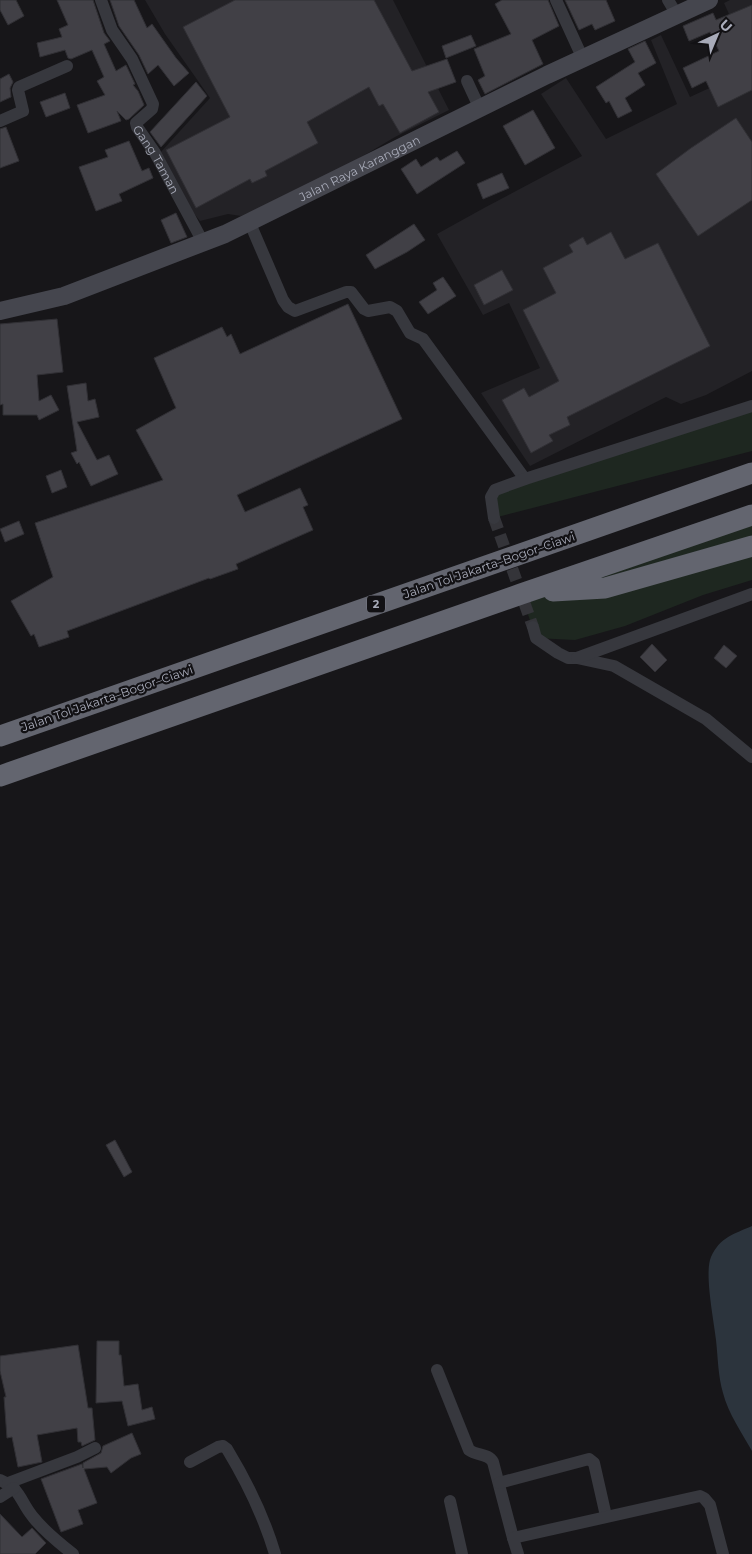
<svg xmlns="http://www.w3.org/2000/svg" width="752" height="1554" viewBox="0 0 752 1554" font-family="Montserrat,sans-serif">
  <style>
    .built { fill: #232226 }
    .green { fill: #1e2720 }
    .water { fill: #2c343d }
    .building { fill: #414046; stroke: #313035 }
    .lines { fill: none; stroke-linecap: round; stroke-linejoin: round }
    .street-tunnel { stroke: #343439; stroke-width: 12; stroke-dasharray: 12 6; stroke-linecap: butt }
    .street { stroke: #37383e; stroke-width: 12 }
    .secondary { stroke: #45464e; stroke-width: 18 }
    .highway { stroke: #63656f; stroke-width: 21 }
    .labels { text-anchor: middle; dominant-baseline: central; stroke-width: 4.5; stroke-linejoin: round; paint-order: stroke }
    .shield { fill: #121114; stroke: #7b7d88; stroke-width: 1 }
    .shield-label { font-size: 11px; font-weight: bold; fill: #a8abb9 }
    .street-label { font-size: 12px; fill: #a8abb9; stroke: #121114 }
  </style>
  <rect width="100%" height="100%" fill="#171619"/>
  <path class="built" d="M145,0H393L449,110L395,137L353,162L273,202L241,216L228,214L200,221L192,211L160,153L210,98L165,34Z
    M730,0H752V65L724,3Z
    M661,35L690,97L744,72L752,73V371L706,395L681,404L666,397L530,466L481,393L540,368L509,303L483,315L437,234L484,208L582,156L541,94L566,78L606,139L677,104L651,40Z"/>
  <path class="green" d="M752,406V451L494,518L492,493Z
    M752,515V580L703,595L625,626L575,640L536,638L521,594Z"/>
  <path class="water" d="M752,1226V1451C742,1433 728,1413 723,1393C718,1376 718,1358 716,1340C714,1321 704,1273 711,1257C720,1237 734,1234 752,1226Z"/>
  <path class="building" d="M0,0H16L24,16L8,25L0,10Z
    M57,0H93L104,33L110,41L104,44L116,71L126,65L135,84L133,85L138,91L144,105L129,119L126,120L117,111L121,121L88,133L77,105L105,95L97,81L104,77L92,50L71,59L68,58L65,50L40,57L37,43L62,37L59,29L68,25Z
    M110,0H134L147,28L152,24L176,58L189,73L174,86L158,65L148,74L139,55L119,26Z
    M235,0H374L412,71L447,59L456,82L428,92L439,112L400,133L383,104L379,106L369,87L307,122L318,143L265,171L267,176L252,183L250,179L196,208L166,150L230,117L183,27Z
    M502,0H548L559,26L532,40L543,64L485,94L478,80L485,76L474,49L511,34L495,4Z
    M565,0H606L615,21L595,30L592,24L579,30Z
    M752,5V90L718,107L706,81L692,88L683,68L719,51L710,32L689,41L683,26L713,13L716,20Z
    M471,35L476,46L446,58L442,46Z
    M645,41L656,63L638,73L645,85L625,98L632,111L618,118L609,101L606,103L596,87L635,62L628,49Z
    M9,74L13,82L10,88L11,97L0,102V79Z
    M196,82L207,96L161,147L150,132Z
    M65,93L70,108L46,117L40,102Z
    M533,110L555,148L525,165L503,126Z
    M736,118L752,142V200L698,236L656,174L691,148Z
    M6,127L19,161L0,168V129Z
    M129,141L142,171L149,168L153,178L119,194L122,201L96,211L79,167L108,157L105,150Z
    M457,151L465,163L417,194L401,169L416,159L421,167L437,157L440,161Z
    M502,173L509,188L483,199L477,184Z
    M176,213L187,237L171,243L161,220Z
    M414,224L425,240L407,252L375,269L366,255Z
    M611,232L625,259L658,243L710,346L567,417L570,425L549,435L553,441L531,453L502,400L524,388L529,397L559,381L523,310L556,293L543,268L573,252L569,245L583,237L587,245Z
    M502,270L513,290L484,305L474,285Z
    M443,277L456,296L428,314L419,302L437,290L433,283Z
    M348,304L402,419L237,495L245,512L300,488L308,505L303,507L313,530L236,564L238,569L210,579L209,578L67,631L69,637L39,647L34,634L31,636L11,601L53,577L35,523L163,480L136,430L176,408L154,358L222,327L227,337L231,334L240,354Z
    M57,319L63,372L37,375L39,401L51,395L59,410L39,420L37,415H3V404L0,405V324Z
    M86,383L88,401L95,399L99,417L77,422L97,460L109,455L118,474L91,486L79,462L77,464L71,453L77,451L67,386Z
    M61,470L67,487L52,493L46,476Z
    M19,521L24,534L5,542L0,529Z
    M652,644L667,660L655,672L640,657Z
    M724,645L737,656L726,668L714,658Z
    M115,1140L132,1172L124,1177L106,1145Z
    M97,1341H119V1355H121L124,1386L138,1384L142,1410L152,1407L155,1419L128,1426L122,1401L96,1403Z
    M78,1345L88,1408H92L95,1440L82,1446L81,1442H78L77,1428L37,1435L42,1462L18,1467L12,1437L7,1438L4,1397H6L0,1371V1356Z
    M132,1433L141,1454L131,1458L111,1473L107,1467L84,1469L97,1503L78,1510L83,1524L61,1532L41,1479L82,1464L83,1468V1463L101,1453L103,1446Z
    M0,1514L22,1537L32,1528L46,1543L35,1554H0Z"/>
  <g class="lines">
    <path class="street-tunnel" d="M494,518L533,627"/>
    <g class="street">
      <path id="s1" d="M101,0L112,30L132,59L153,104L152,109L136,123L137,127L155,153L203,242"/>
      <path d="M556,0L583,59"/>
      <path d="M668,0L677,15"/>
      <path d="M467,81L480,109"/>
      <path d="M0,121L23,111L18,90L19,87L67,66"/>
      <path d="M249,221L283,300L288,307L295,311L346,292H351L364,309L368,311L390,307L397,311L410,333L423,339L525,479"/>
      <path d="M494,518L491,497L495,490L525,479L752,406"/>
      <path d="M533,627L536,638L558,653L568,658H577L614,666L706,719L752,757"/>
      <path d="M577,658L752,594"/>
      <path d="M437,1370L469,1450C477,1456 488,1453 493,1462L513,1538"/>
      <path d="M190,1462L218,1447L223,1446L227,1449C247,1482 264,1517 275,1554"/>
      <path d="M0,1480C22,1490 19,1500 33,1517C44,1531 59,1543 73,1554"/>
      <path d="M8,1483L77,1457L95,1448"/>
      <path d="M499,1483L589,1459L594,1463L606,1516"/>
      <path d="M0,1497L14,1488"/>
      <path d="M450,1501L462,1554"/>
      <path d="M518,1554L513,1538L700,1496L704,1498L710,1505L723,1554"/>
    </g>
    <path class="secondary" id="s2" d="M0,311L64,296L225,234L547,75L709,0"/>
    <path class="highway" d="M553,591L605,588L752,546
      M0,736L752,473
      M0,776L521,594L752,515"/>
  </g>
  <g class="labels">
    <rect class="shield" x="367" y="595.5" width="18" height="17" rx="4"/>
    <g class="shield-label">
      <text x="376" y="604">2</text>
    </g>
    <g class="street-label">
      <text stroke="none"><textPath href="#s1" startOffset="185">Gang Taman</textPath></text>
      <text stroke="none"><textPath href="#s2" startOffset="388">Jalan Raya Karanggan</textPath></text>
      <text transform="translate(489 565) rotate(-19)">Jalan Tol Jakarta–Bogor–Ciawi</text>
      <text transform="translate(107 698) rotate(-19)">Jalan Tol Jakarta–Bogor–Ciawi</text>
    </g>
  </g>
  <g transform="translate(717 35) rotate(44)" stroke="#121114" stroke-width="4" paint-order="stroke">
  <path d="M0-4L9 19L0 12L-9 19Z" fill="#a8abb9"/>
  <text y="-8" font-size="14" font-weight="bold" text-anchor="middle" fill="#a8abb9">U</text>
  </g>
</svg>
